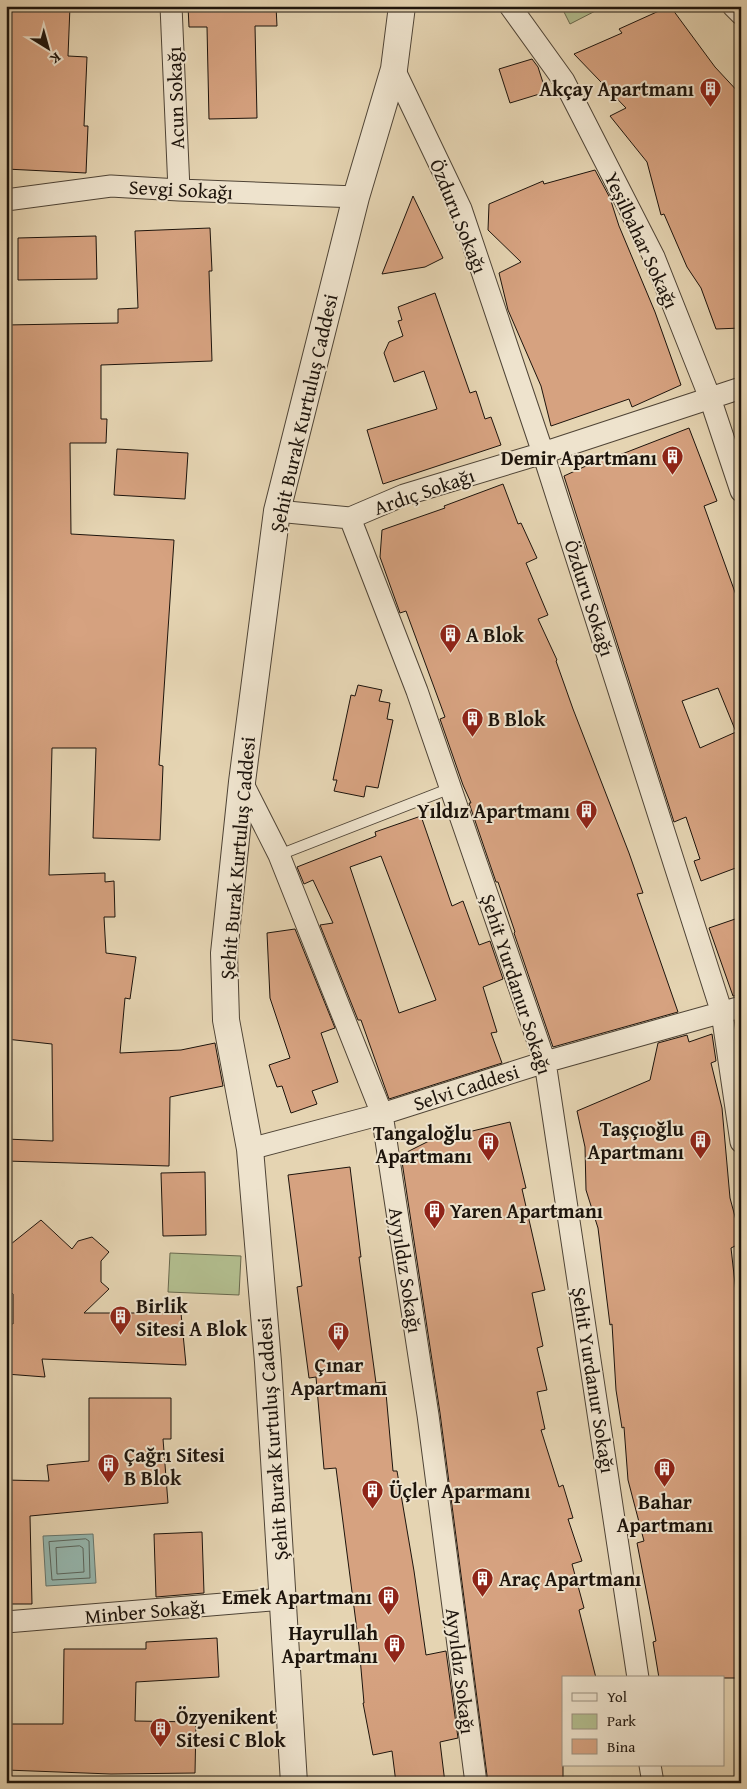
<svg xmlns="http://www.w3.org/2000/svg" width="747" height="1789" viewBox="0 0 747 1789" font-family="'Gentium Book Plus',serif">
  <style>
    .green { fill: #b2bd8e; stroke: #68684d }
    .water { fill: #96b8b0; stroke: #66766e }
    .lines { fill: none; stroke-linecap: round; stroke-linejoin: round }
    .shore { stroke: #5a665e; stroke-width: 1 }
    .building { fill: #d6a280; stroke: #1d140c; fill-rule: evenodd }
    .service-casing { stroke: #4f4436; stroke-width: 12 }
    .minor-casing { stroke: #4f4436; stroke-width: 23 }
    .tertiary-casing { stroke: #4f4436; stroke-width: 28 }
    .service { stroke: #eee3cd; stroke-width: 10 }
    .minor { stroke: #eee3cd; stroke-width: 21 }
    .tertiary { stroke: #eee3cd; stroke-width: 26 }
    .labels { text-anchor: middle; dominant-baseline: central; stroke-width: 4; stroke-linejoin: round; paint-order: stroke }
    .poi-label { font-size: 20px; font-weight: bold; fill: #1d140c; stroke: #eee3cd; text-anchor: start }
    .street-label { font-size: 20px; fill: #1d140c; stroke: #eee3cd }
  </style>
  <rect width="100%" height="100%" fill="#e5d4b2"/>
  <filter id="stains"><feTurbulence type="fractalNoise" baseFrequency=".004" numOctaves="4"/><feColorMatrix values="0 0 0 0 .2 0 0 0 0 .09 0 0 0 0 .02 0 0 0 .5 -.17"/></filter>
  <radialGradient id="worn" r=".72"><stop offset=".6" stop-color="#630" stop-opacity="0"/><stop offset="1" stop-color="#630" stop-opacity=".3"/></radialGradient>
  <path class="green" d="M561,6H605L570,24Z
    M170,1253L241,1256L239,1295L168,1292Z"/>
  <path class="water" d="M93,1534L96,1583L46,1586L43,1536Z"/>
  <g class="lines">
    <path class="shore" d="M86,1539L89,1541L90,1578L52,1580L49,1542Z
      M80,1546L83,1548L84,1572L57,1574L56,1548Z"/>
  </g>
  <path class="building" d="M6,6H70L68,56L87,57L84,126H88L86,173L6,169Z
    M188,6H276L277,26H255L257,118L209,119L207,27H189Z
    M670,6L715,67L741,95V328L716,329L701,288L687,267L664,214L661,215L647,162L610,116L626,108L574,54L622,33L619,29Z
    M532,59L538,67L546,92L510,103L499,69Z
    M595,170L610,198L619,226L655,312L681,385L632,407L629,399L551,426L541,386L508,310L499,273L521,262L488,230L489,204L543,181L544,184Z
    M413,196L443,258L425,267L382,274Z
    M210,228L212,271H209L212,361L101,365V419H107L106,443H70L71,534L174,540L159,765L163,766L160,840L93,838L96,748H52L49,875L105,873V882L114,881L115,917H104L106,953L136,957L130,999L125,998L120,1053L181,1050L215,1043L223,1086L170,1097L169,1166L6,1161V1139L53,1141L52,1044L6,1039V325L118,323V309L138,308L135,231Z
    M96,236L97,279L18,280V238Z
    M435,293L470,393L476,391L485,419L491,417L501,445L383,484L367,430L437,409L424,371L394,382L384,353L389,342L403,336L398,321L402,320L398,307Z
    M689,428L717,501L704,506L741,609V866L701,881L694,861L700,859L686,817L674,822L564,476L608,456L609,459ZM718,688L736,732L700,748L682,701Z
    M117,449L188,453L185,499L114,495Z
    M503,484L518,524L521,523L537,558L526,563L548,615L538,619L557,660L556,661L573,709L629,853L643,893L637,894L678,1012L553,1047L514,933L515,932L498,882H496L469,803H471L463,785L440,719L445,717L406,611L400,613L380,557L382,530L445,508L444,506Z
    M358,685L382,690L379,701L390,703L387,719L393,720L378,788L366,786L364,797L334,791L337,780H333L351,695L355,696Z
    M421,816L452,906L463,901L479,945L490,941L503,979L483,987L497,1032L491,1033L502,1063L389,1099L361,1020H358L320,925L333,923L313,880L304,884L297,867L376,836L375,832ZM381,856L436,1000L399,1013L350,867Z
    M741,917V995L733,996L709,928Z
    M295,929L335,1028L321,1033L338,1082L312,1091L317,1104L291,1113L282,1086L277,1087L269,1065L290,1058L270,998L267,933Z
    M712,1034L716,1061L711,1063L722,1108L730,1198L741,1239V1243L731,1248L741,1337V1678H659L653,1642L656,1641L637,1543L644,1541L628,1480L624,1427L622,1428L616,1390L612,1324L610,1325L598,1228L586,1190L585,1147L577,1111L650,1080L658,1043L687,1035L689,1042Z
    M510,1122L526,1188L522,1189L545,1290L532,1293L543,1346L537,1348L547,1390L537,1392L545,1429L541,1430L559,1487L563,1485L573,1518L568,1519L582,1561L572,1564L584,1608L579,1610L596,1678H563V1783H488L440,1413L401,1155L443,1134V1138Z
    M350,1167L361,1257H359L376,1383L385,1382L393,1471H397L414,1571L426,1655L446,1651L458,1738L440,1742L445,1783H396L392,1751L373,1755L363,1703H364L359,1646L336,1468L324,1469L316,1377L309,1378L297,1287L302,1286L288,1175Z
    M205,1172L206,1235L163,1236L161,1173Z
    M41,1220L72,1249L78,1241L92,1237L109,1252L101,1261V1282L109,1289L84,1313H181L186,1365L42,1359L45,1377L6,1374V1323L13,1324V1294L6,1287V1248Z
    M89,1398H171V1439H163L168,1503L30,1516L32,1604H6V1480L49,1481L47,1465L89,1461Z
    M202,1532L204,1593L156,1597L154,1534Z
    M217,1638L219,1677L136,1682L135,1721L196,1722L195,1773L111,1774L6,1770V1724H63L64,1649H146V1642Z"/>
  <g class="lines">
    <defs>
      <path id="service" d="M279,855L451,788"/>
      <path id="minor" d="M171,6L179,190
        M510,6L564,81L654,257L710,398L741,491
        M733,6L741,14
        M394,69L461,209L543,453L722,1013L741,1142
        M6,200L111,186L179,190L356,197
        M277,511L350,518L404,495L543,453L741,388
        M350,518L417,691L545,1062L638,1678
        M242,782L279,855L382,1114L428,1415L476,1783
        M250,1149L382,1114L545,1062L741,1007
        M6,1622L283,1599
        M650,1765L653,1783"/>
      <path id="tertiary" d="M294,1783L268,1362L250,1149L226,1020L224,953L242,782L277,511L356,197L394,69L402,6"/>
    </defs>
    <use href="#service" class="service-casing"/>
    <use href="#minor" class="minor-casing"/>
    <use href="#tertiary" class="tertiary-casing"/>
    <use href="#service" class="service"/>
    <use href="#minor" class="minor"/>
    <use href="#tertiary" class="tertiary"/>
  </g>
  <defs>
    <symbol id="building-pin" viewBox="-11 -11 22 30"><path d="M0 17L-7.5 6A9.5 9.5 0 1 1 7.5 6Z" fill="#8f2418" stroke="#eee3cd"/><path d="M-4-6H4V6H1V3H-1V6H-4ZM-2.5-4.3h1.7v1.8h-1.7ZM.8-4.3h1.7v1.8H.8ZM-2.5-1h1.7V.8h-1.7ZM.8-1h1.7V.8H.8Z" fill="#fff"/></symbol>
  </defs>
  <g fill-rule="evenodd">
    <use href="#building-pin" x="698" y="76" width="25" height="34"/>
    <use href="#building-pin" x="660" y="444" width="25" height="34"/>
    <use href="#building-pin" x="438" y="622" width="25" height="34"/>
    <use href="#building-pin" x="460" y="706" width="25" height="34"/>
    <use href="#building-pin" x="574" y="798" width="25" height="34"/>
    <use href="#building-pin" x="688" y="1128" width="25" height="34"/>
    <use href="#building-pin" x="476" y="1130" width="25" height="34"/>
    <use href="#building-pin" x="422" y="1198" width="25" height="34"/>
    <use href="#building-pin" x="108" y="1304" width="25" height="34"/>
    <use href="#building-pin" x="326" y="1320" width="25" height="34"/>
    <use href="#building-pin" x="96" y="1452" width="25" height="34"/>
    <use href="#building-pin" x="652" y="1456" width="25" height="34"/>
    <use href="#building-pin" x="360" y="1478" width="25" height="34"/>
    <use href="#building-pin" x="470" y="1566" width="25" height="34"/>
    <use href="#building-pin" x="376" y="1584" width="25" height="34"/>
    <use href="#building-pin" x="382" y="1632" width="25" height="34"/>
    <use href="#building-pin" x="148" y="1716" width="25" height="34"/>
  </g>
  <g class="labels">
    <g class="poi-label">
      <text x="694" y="88" text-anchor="end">Akçay Apartmanı</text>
      <text x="657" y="457" text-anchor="end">Demir Apartmanı</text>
      <text x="466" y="634">A Blok</text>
      <text x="488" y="718">B Blok</text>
      <text x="570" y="810" text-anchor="end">Yıldız Apartmanı</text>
      <text x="684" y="1128" text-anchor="end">Taşçıoğlu<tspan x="684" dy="23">Apartmanı</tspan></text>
      <text x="472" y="1132" text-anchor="end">Tangaloğlu<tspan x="472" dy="23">Apartmanı</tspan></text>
      <text x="450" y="1210">Yaren Apartmanı</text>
      <text x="136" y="1305">Birlik<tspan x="136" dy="23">Sitesi A Blok</tspan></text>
      <text x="339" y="1364" text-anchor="middle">Çınar<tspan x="339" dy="23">Apartmanı</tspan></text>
      <text x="124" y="1454">Çağrı Sitesi<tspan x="124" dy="23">B Blok</tspan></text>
      <text x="389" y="1490">Üçler Aparmanı</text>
      <text x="665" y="1501" text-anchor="middle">Bahar<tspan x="665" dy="23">Apartmanı</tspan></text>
      <text x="499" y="1578">Araç Apartmanı</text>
      <text x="372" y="1596" text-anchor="end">Emek Apartmanı</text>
      <text x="378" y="1632" text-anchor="end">Hayrullah<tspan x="378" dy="23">Apartmanı</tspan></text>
      <text x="176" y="1716">Özyenikent<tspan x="176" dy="23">Sitesi C Blok</tspan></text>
    </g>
    <g class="street-label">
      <text transform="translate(175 98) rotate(-92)">Acun Sokağı</text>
      <text transform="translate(181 189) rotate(3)">Sevgi Sokağı</text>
      <text transform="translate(459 216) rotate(68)">Özduru Sokağı</text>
      <text transform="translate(642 240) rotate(65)">Yeşilbahar Sokağı</text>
      <text transform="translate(303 413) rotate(-77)">Şehit Burak Kurtuluş Caddesi</text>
      <text transform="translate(424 491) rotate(-19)">Ardıç Sokağı</text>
      <text transform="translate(590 598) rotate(72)">Özduru Sokağı</text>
      <text transform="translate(237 858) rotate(-85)">Şehit Burak Kurtuluş Caddesi</text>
      <text transform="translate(517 984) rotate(72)">Şehit Yurdanur Sokağı</text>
      <text transform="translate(466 1087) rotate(-18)">Selvi Caddesi</text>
      <text transform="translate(406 1270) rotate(81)">Ayyıldız Sokağı</text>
      <text transform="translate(594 1380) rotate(81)">Şehit Yurdanur Sokağı</text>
      <text transform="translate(272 1439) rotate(-94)">Şehit Burak Kurtuluş Caddesi</text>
      <text transform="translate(145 1611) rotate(-5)">Minber Sokağı</text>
      <text transform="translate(461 1671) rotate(83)">Ayyıldız Sokağı</text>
    </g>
  </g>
  <rect width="747" height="1789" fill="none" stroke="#e5d4b2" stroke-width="25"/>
  <rect x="8" y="8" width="732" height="1774" fill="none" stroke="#1d140c" stroke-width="2.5"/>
  <rect x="12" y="12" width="722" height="1764" fill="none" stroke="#1d140c"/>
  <rect x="562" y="1676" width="162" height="90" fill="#eee3cd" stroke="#9a9080"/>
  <rect x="572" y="1693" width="25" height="8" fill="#eee3cd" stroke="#9a9080"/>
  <text x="607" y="1702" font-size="15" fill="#1d140c">Yol</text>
  <rect x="572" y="1714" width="25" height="15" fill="#b2bd8e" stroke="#9a9080"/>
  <text x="607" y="1726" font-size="15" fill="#1d140c">Park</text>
  <rect x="572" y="1739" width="25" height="15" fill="#d6a280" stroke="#9a9080"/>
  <text x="607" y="1752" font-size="15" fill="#1d140c">Bina</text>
  <g transform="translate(48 48) rotate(143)" stroke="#eee3cd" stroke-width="4" paint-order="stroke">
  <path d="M0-4L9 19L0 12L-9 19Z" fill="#1d140c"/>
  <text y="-8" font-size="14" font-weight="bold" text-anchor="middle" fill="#1d140c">K</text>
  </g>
  <rect width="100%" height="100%" filter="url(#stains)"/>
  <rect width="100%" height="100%" fill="url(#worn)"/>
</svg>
